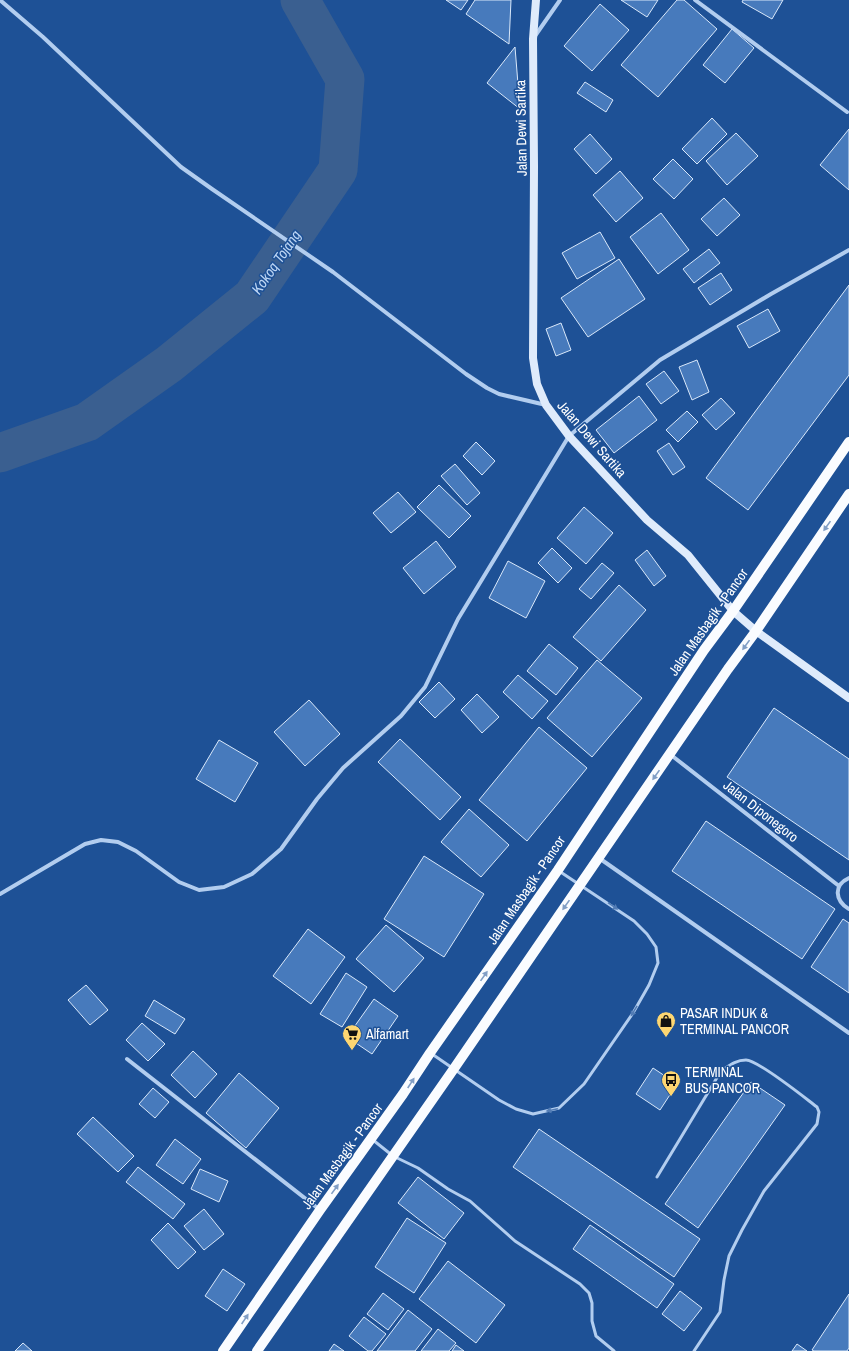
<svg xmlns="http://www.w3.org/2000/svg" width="849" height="1351" viewBox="0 0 849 1351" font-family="'Archivo Narrow',sans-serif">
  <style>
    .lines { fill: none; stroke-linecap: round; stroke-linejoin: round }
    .river { stroke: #3a5f90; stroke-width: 39 }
    .building { fill: #477abc; stroke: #d9e8fa }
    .lane { stroke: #b2cdef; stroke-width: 3 }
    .street { stroke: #b2cdef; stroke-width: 4 }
    .secondary { stroke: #dfebfb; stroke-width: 8 }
    .primary { stroke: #fafcff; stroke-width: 10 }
    .oneway { fill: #819ec5 }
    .oneway2 { fill: #527cb5 }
    .labels { text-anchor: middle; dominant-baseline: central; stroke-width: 3; stroke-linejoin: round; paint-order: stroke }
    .street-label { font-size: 14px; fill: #fff; stroke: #1e5196 }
    .poi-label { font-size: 14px; fill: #fff; stroke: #1e5196; text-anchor: start }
    .water-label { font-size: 15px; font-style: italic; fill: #bfd7f5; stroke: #1e5196 }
  </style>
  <rect width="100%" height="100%" fill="#1e5196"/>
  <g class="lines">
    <path class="river" d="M0,453L87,422L169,364L252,297L338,170L345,79L300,0"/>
  </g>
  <path class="building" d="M446,0H468L461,10Z
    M475,0H511L509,44L466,14Z
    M621,0H658L647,17Z
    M677,0H684L717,29L658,97L621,65Z
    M743,0H783L772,19L742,2Z
    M600,4L629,30L592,71L564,46Z
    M732,29L754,48L725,83L703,65Z
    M515,47L520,109L487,83Z
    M585,82L613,100L606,112L577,93Z
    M712,118L727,134L697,164L682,149Z
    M849,129V190L820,165Z
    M736,133L758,156L727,185L706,161Z
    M590,134L612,159L596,174L574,149Z
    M673,159L693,179L674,199L653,179Z
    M620,171L643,198L616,222L593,195Z
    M724,198L740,215L717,236L701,219Z
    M661,213L689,250L658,274L630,237Z
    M600,232L615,258L577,279L562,253Z
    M709,249L720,263L694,283L683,269Z
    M619,259L645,299L588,337L561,298Z
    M721,273L732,290L710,305L698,288Z
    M849,285V375L748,510L706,478Z
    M768,309L780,331L749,348L737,326Z
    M561,323L571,350L556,356L546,329Z
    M697,360L709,392L692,400L679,367Z
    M664,371L679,391L661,404L646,384Z
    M639,396L657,420L614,453L596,430Z
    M721,398L735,413L716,430L702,415Z
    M687,411L698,422L678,442L666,430Z
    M476,442L495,461L482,475L463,456Z
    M669,443L685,467L673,475L657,451Z
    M455,464L480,493L467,505L441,476Z
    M439,485L471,516L449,538L417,507Z
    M398,492L416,512L391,533L373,513Z
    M584,507L613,533L586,564L557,538Z
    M436,541L456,567L424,594L403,568Z
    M552,548L572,568L558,583L538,563Z
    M647,550L666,576L654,586L635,560Z
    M508,561L545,581L526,618L489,598Z
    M602,563L614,573L591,599L579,589Z
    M619,585L646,610L601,661L573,637Z
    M549,644L578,668L556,695L527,671Z
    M597,660L642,698L592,757L547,718Z
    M518,675L548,701L532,719L503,692Z
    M439,682L455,699L435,718L419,702Z
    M477,694L499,717L482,733L461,710Z
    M309,700L340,734L305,766L274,732Z
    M774,708L849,759V860L727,777Z
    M539,727L587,768L527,841L479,800Z
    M400,739L461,797L440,820L378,762Z
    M219,740L258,763L235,802L196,779Z
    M469,809L509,845L481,877L441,842Z
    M706,821L835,909L802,959L672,871Z
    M424,856L484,894L444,957L384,919Z
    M843,919L849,923V993L811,967Z
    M386,925L424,958L394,992L356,959Z
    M308,929L345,957L311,1004L273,976Z
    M346,973L367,987L342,1027L320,1014Z
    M86,985L108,1010L90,1025L68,1000Z
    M374,999L398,1016L372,1054L347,1037Z
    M154,1000L185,1019L175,1034L145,1016Z
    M142,1023L165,1044L148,1061L126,1040Z
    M193,1051L217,1074L195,1098L171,1075Z
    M653,1068L677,1084L660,1110L636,1094Z
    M239,1073L279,1108L246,1148L206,1113Z
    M751,1082L785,1105L698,1228L665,1204Z
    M153,1088L169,1102L155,1118L139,1104Z
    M93,1117L134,1156L118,1172L77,1134Z
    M539,1129L700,1239L674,1277L513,1167Z
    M175,1139L201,1159L183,1184L156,1165Z
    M138,1167L185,1204L173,1219L126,1182Z
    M200,1169L228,1181L219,1202L191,1189Z
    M418,1177L464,1213L444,1239L398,1203Z
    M204,1209L224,1234L204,1250L184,1226Z
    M407,1218L446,1243L414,1293L375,1267Z
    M168,1223L196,1252L178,1269L151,1240Z
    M590,1225L674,1284L657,1308L573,1249Z
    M448,1261L505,1305L476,1343L419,1299Z
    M223,1269L245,1284L227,1311L205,1296Z
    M680,1291L702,1308L684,1331L662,1314Z
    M383,1293L404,1309L388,1330L367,1314Z
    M849,1294V1348L847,1351H814L812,1350Z
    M408,1310L432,1329L415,1351H377Z
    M364,1317L386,1334L372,1351H368L349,1336Z
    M438,1329L456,1343L449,1351H421Z
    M23,1343L32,1351H15Z
    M334,1344L344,1351H329Z
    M797,1344L807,1351H792Z
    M456,1345L464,1351H452Z"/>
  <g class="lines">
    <path class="lane" d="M432,1054L499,1100L516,1109L533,1114L559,1108L584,1084L633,1013L649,985L658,963L656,947L647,934L634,921L559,871
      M373,1140L393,1156L418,1168L448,1189L470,1201L515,1241L580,1284L589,1293L592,1303V1321L596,1336L614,1351
      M657,1177L721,1071C730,1065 736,1060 746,1060C758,1060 805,1098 817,1107L819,1112L817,1124L764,1191L742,1230L729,1256L724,1280L720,1312L694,1351"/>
    <path class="street" d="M0,0L43,37L181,167L212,189L333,272L466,374L487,388L499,394L546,405
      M695,0L847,112
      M535,36L560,0
      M671,755L839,886
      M599,858L849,1033
      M849,878C833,885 835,901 849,909
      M0,894L85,844L101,840L118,842L136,851L179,882L199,890L224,887L252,874L281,849L317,799L343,768L401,716L425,687L458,619L569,436L660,360L771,294L849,250
      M127,1059L320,1210"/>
    <path class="secondary" d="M536,0L533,39L534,167L533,358L537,384L546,405L569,436L647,520L688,555L733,611L756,631L849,698"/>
    <path class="primary" d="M223,1351L320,1210L403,1094L430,1053L558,870L704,650L733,611L849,442
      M257,1351L453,1070L728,669L756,631L849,494"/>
  </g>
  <defs><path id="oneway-solid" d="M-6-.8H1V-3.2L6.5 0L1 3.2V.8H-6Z"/></defs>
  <g class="oneway">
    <use href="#oneway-solid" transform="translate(827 526) rotate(125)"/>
    <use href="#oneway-solid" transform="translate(746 645) rotate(126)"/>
    <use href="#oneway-solid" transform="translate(656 775) rotate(125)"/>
    <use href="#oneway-solid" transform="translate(566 905) rotate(125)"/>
    <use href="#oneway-solid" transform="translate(484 976) rotate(-55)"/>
    <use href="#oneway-solid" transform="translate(411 1083) rotate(-57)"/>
    <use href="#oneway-solid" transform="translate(335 1189) rotate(-54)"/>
    <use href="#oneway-solid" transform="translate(245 1319) rotate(-56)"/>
  </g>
  <g class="oneway2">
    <use href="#oneway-solid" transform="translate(613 906) rotate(34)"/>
    <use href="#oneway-solid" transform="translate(634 1011) rotate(121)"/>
    <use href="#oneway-solid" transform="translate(552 1110) rotate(168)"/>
  </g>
  <defs>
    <symbol id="shop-pin" viewBox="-11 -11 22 30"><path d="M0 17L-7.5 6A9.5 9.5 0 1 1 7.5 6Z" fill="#fdd672" stroke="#1e5196"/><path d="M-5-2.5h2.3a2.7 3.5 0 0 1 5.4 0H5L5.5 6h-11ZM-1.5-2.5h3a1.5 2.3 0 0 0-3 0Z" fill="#111"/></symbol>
    <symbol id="supermarket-pin" viewBox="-11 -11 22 30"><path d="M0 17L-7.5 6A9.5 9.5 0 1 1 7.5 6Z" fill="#fdd672" stroke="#1e5196"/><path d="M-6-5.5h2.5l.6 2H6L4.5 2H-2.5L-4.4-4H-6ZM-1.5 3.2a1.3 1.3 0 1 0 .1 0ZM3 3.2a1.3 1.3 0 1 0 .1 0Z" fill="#111"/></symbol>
    <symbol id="bus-pin" viewBox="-11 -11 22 30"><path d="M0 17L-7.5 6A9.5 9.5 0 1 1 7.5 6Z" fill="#fdd672" stroke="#1e5196"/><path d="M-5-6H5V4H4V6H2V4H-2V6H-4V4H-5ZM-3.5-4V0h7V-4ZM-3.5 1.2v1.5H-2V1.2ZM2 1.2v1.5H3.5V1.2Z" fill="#111"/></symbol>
  </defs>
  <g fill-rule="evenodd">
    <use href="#shop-pin" x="655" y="1010" width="22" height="30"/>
    <use href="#supermarket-pin" x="341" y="1023" width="22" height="30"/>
    <use href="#bus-pin" x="660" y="1069" width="22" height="30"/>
  </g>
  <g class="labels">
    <g class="street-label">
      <text transform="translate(521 128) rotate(-91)">Jalan Dewi Sartika</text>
      <text transform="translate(592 439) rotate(49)">Jalan Dewi Sartika</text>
      <text transform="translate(708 622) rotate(-55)">Jalan Masbagik - Pancor</text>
      <text transform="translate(761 811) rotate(38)">Jalan Diponegoro</text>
      <text transform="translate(526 890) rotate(-56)">Jalan Masbagik - Pancor</text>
      <text transform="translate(342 1156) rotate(-54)">Jalan Masbagik - Pancor</text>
    </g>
    <g class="poi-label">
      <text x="680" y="1013">PASAR INDUK &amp;<tspan x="680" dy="16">TERMINAL PANCOR</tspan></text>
      <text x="366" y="1034">Alfamart</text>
      <text x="685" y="1072">TERMINAL<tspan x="685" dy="16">BUS PANCOR</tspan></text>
    </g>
    <g class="water-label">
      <text transform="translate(276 262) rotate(-55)">Kokoq Tojang</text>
    </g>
  </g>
</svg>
